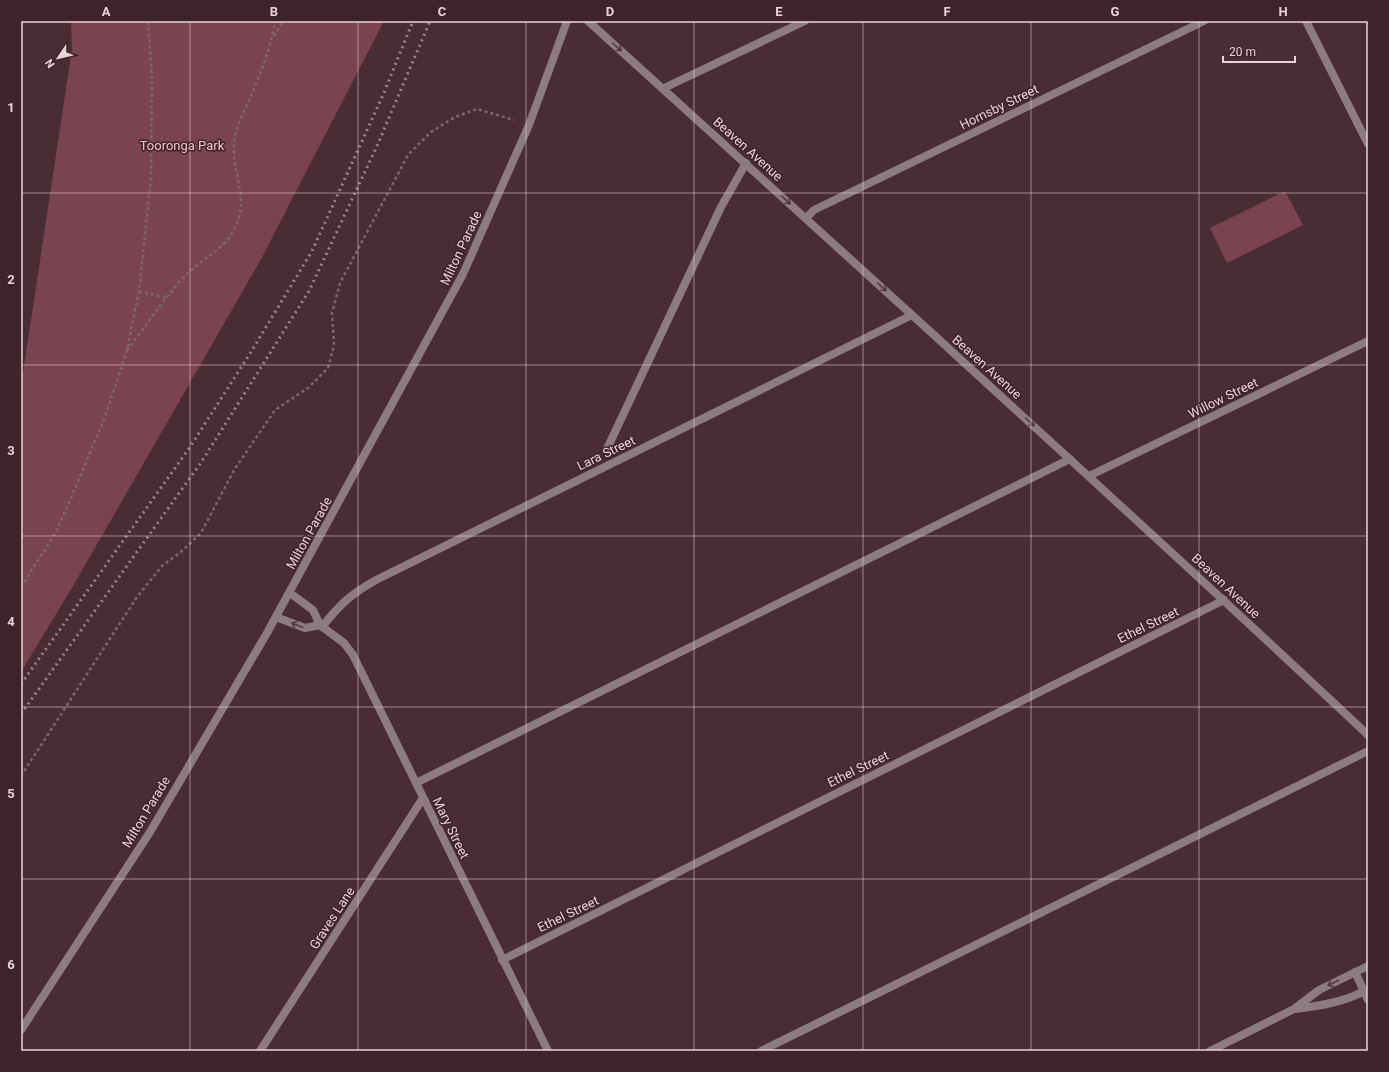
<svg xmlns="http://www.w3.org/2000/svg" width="1389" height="1072" viewBox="0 0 1389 1072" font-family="Roboto,sans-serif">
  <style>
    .green { fill: #7a4352 }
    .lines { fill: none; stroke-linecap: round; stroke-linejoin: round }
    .path { stroke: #80666c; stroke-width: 2.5; stroke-dasharray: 3 3; stroke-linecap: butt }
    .service { stroke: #8c7c7f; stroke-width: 8 }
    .minor { stroke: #8c7c7f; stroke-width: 8 }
    .rail { stroke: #9c8489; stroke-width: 3; stroke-dasharray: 2 4; stroke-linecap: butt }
    .oneway { stroke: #52393f }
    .grid { fill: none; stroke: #e7d3d7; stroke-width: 1; stroke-opacity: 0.55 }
    .labels { text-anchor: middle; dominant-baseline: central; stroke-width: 3; stroke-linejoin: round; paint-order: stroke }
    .street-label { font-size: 13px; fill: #e7d3d7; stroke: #3f232a }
    .park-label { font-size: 13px; fill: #f3c1cc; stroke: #3f232a }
    .neatline { fill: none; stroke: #e7d3d7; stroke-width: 1.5 }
    .grid-label { font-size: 13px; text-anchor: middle; font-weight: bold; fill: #e7d3d7 }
  </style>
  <rect width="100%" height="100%" fill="#4a2d34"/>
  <path class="green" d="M71,21H384L260,261L73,586L21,672V386L72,49Z
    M1285,191L1303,225L1227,263L1210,228Z"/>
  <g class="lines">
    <path class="path" d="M274,36L283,21
      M139,291L167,298
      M127,350C146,326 163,300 183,278C198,261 221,252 232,233C252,200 232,177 234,144C235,128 244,111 251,96C261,72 271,47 275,21
      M21,587L56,532L71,498L105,417L127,350L139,291L151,179L152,77L148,21
      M21,776L137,597L162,566L183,550L201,533L234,470L275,410L308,388L328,368L334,345L332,313L340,283L408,155L431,132L455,117L477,109L514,120"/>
    <path class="service" d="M664,88L805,21
      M606,451L721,207L746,163
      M416,783L1070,459
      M260,1051L423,798
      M761,1051L1368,751"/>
    <path class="minor" d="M588,21C704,125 819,230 934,335C1079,468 1225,600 1368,735
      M1306,21L1368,144
      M806,218L814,210L1204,21
      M1089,476L1368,341
      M290,593L313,610L320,625L344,643L353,655L548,1051
      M276,617L305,628L320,625
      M322,627C340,604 351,594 376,580L912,315
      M502,960L1224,600
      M1355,972L1368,1000
      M1295,1009C1319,1006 1346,1002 1368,989
      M21,1030L150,832L267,633L463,274L529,125L567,21
      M1210,1051L1294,1009L1319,990L1368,966"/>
    <path class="rail" d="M21,684L190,447L251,352L312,251L383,95L413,21
      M21,714L202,461L309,291L377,146L430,21"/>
  </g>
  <defs><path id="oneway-shaft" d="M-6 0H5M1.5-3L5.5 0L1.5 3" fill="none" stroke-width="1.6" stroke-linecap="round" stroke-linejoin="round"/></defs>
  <g class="oneway">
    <use href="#oneway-shaft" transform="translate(617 47) rotate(42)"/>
    <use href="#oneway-shaft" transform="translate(786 200) rotate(42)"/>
    <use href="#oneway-shaft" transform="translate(882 287) rotate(42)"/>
    <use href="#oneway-shaft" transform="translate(1030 422) rotate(42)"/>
    <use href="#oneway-shaft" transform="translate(297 625) rotate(-159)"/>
    <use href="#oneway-shaft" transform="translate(1333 983) rotate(154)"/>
  </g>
  <path class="grid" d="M190,21V1051M358,21V1051M526,21V1051M694,21V1051M863,21V1051M1031,21V1051M1199,21V1051M21,193H1368M21,365H1368M21,536H1368M21,707H1368M21,879H1368"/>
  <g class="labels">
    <g class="street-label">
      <text transform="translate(999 107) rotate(-26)">Hornsby Street</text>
      <text transform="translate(748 149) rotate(42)">Beaven Avenue</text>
      <text transform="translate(461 248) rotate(-65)">Milton Parade</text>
      <text transform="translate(987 367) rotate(42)">Beaven Avenue</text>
      <text transform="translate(1223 398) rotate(-26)">Willow Street</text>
      <text transform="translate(606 453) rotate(-26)">Lara Street</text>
      <text transform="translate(309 533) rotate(-61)">Milton Parade</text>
      <text transform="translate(1226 586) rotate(43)">Beaven Avenue</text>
      <text transform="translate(1148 625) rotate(-26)">Ethel Street</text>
      <text transform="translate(858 769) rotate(-26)">Ethel Street</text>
      <text transform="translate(146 812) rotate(-59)">Milton Parade</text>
      <text transform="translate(451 828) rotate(64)">Mary Street</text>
      <text transform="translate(568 914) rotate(-26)">Ethel Street</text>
      <text transform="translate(332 918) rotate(-57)">Graves Lane</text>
    </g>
    <g class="park-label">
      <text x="182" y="145">Tooronga Park</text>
    </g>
  </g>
  <rect width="1389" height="1072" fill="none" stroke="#3f232a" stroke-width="44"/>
  <g transform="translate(58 58) rotate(235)" stroke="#3f232a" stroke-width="3" paint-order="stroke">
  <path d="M0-3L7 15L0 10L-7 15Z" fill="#e7d3d7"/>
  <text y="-6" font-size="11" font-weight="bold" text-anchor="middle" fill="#e7d3d7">N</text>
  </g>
  <path d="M1223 56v6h72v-6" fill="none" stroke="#e7d3d7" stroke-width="2"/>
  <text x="1229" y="56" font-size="12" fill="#e7d3d7" stroke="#3f232a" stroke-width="3" paint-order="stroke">20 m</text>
  <rect x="22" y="22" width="1345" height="1028" class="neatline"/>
  <g class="grid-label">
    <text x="106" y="16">A</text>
    <text x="274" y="16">B</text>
    <text x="442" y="16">C</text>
    <text x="610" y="16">D</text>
    <text x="779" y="16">E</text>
    <text x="947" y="16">F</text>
    <text x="1115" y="16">G</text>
    <text x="1283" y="16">H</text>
    <text x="11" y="112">1</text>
    <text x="11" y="284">2</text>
    <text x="11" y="455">3</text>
    <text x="11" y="626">4</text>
    <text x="11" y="798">5</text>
    <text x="11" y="969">6</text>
  </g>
</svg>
